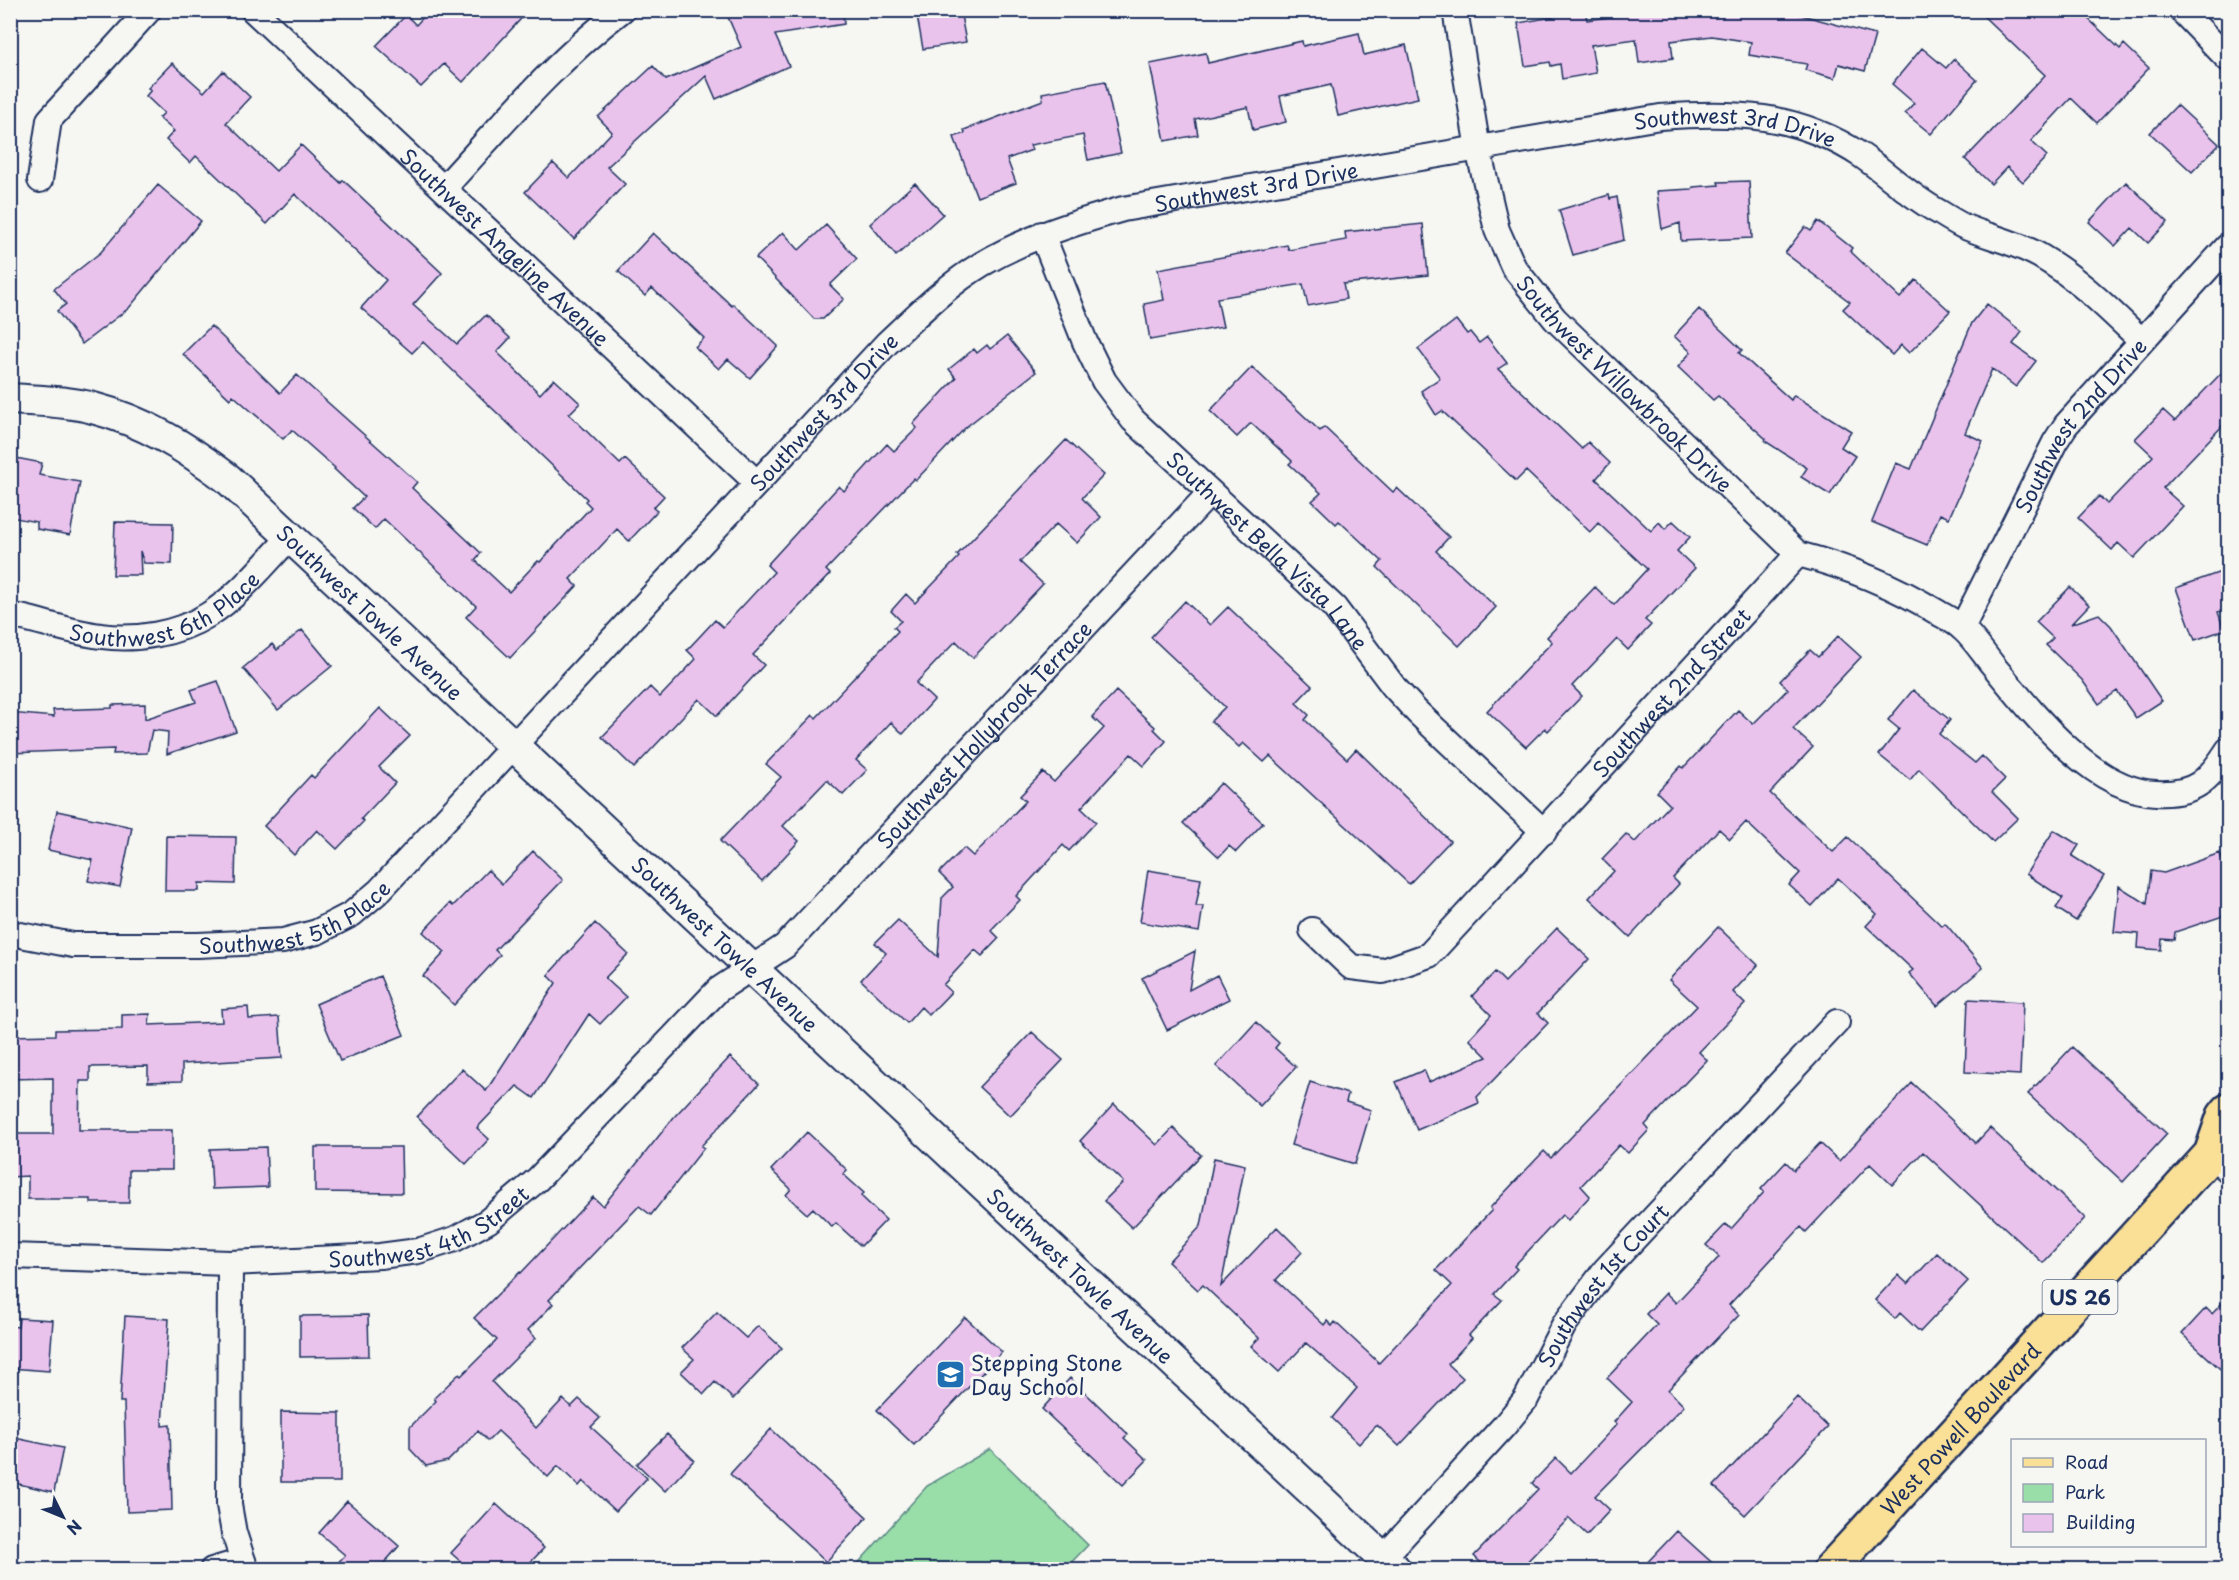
<svg xmlns="http://www.w3.org/2000/svg" width="2239" height="1580" viewBox="0 0 2239 1580" font-family="'Playpen Sans',sans-serif">
  <style>
    .green { fill: #99dda9; stroke: #5a8684; stroke-width: 1.5 }
    .building { fill: #eac3ed; stroke: #1b2f5e; stroke-width: 1.5 }
    .lines { fill: none; stroke-linecap: round; stroke-linejoin: round }
    .minor-casing { stroke: #1b2f5e; stroke-width: 28 }
    .tertiary-casing { stroke: #1b2f5e; stroke-width: 34 }
    .primary-casing { stroke: #1b2f5e; stroke-width: 38 }
    .minor { stroke: #f6f6f2; stroke-width: 24 }
    .tertiary { stroke: #f6f6f2; stroke-width: 30 }
    .primary { stroke: #fadf96; stroke-width: 33 }
    .labels { text-anchor: middle; dominant-baseline: central; stroke-width: 6; stroke-linejoin: round; paint-order: stroke }
    .shield { fill: #f6f6f2; stroke: #5d6b8a; stroke-width: 1.5 }
    .shield-label { font-size: 20px; font-weight: bold; fill: #1b2f5e }
    .street-label { font-size: 21px; fill: #1b2f5e; stroke: #f6f6f2 }
    .poi-label { font-size: 21px; fill: #1b2f5e; stroke: #f6f6f2; text-anchor: start }
  </style>
  <rect width="100%" height="100%" fill="#f6f6f2"/>
  <filter id="ink" filterUnits="userSpaceOnUse"><feTurbulence type="fractalNoise" baseFrequency=".0167" numOctaves="2"/><feDisplacementMap in="SourceGraphic" scale="12" xChannelSelector="R" yChannelSelector="G"/><feConvolveMatrix kernelMatrix="1 2 1 2 8 2 1 2 1" color-interpolation-filters="sRGB"/></filter>
  <g filter="url(#ink)">
    <path class="green" d="M990,1449L1088,1545L1065,1569H853L927,1486Z"/>
    <path class="building" d="M430,10H529L463,82L444,64L421,87L376,46L406,15L416,25Z
      M742,10H843L844,24L775,35L789,66L716,99L706,76L607,167L625,184L574,239L525,192L553,163L569,178L612,132L598,117L653,66L666,80L741,47L728,17Z
      M916,10H960L966,42L923,49Z
      M1552,10H1585L1587,20L1633,14V10H1783L1875,35L1865,71L1839,64L1835,78L1805,70L1807,64L1749,55L1751,42L1712,36L1671,41L1673,58L1639,63L1636,39L1591,45L1596,73L1562,79L1560,64L1551,66L1550,62L1525,66L1518,23L1553,17Z
      M1977,10H2079L2120,49L2124,44L2149,68L2097,123L2071,98L2031,141L2047,156L2023,182L2007,167L1991,184L1965,159L2045,75Z
      M1359,33L1364,55L1406,45L1418,98L1338,116L1331,85L1280,96L1286,122L1253,130L1248,107L1195,119L1198,135L1165,141L1150,64L1206,53L1208,63L1302,41L1303,46Z
      M1922,48L1946,68L1954,59L1977,80L1931,134L1905,113L1914,103L1892,84Z
      M172,63L204,92L223,71L250,97L226,123L276,171L301,145L341,183L343,180L442,273L413,305L457,344L486,315L510,338L497,352L540,394L554,379L580,403L569,414L620,464L625,459L664,496L653,508L657,511L629,541L617,529L570,579L577,586L510,658L466,617L476,606L384,519L375,529L353,508L364,497L334,469L335,468L292,430L283,439L233,395L230,399L183,354L211,326L280,393L297,375L417,482L412,488L481,553L475,560L509,592L538,561L540,562L591,507L585,501L587,499L423,342L412,353L361,308L386,280L295,194L267,224L196,156L190,163L166,140L174,131L159,118L164,113L146,96L151,90L148,88Z
      M1105,81L1121,153L1088,160L1083,135L1030,145L1032,150L1007,159L1016,183L977,197L954,137L965,133L964,130L1043,100L1042,93Z
      M2177,105L2219,144L2192,172L2150,133Z
      M1749,181L1752,238L1681,241L1680,223L1662,229L1657,191L1692,189L1693,187L1719,185L1718,182Z
      M2126,182L2168,222L2148,243L2132,228L2115,246L2089,222Z
      M915,183L943,214L896,256L870,224Z
      M158,185L201,221L129,308L82,344L57,311L66,304L54,289L101,252Z
      M1609,195L1610,199L1617,197L1624,240L1573,255L1559,210Z
      M1818,221L1852,248L1850,251L1900,298L1916,280L1950,311L1909,353L1901,345L1892,355L1843,309L1850,302L1785,253L1805,227L1811,231Z
      M1423,224L1428,275L1343,284L1346,299L1308,306L1303,284L1217,298L1223,327L1150,340L1144,304L1164,300L1158,269L1287,245L1289,250L1346,240L1345,232Z
      M826,225L857,259L830,285L844,299L823,319H814L756,258L783,232L799,250Z
      M653,233L732,306L733,304L778,346L750,378L728,359L719,369L695,347L704,338L652,288L645,296L618,271Z
      M1987,304L2022,332L2013,344L2036,361L2016,387L1992,369L1965,433L1983,441L1949,518L1940,514L1927,545L1872,522L1896,463L1911,469L1972,323Z
      M1699,309L1742,350L1739,353L1791,400L1794,395L1851,431L1841,447L1855,456L1830,495L1801,477L1807,468L1765,441L1766,439L1718,396L1713,400L1678,367L1691,352L1674,336Z
      M1456,320L1467,334L1470,332L1479,343L1487,337L1507,363L1498,369L1582,449L1588,442L1610,463L1596,479L1651,531L1659,522L1665,529L1673,521L1690,537L1677,551L1695,568L1645,620L1651,625L1628,650L1617,639L1572,686L1582,696L1548,731L1545,728L1526,747L1487,711L1552,642L1547,637L1595,587L1614,605L1647,569L1598,523L1590,532L1526,471L1516,481L1442,411L1436,415L1421,391L1440,378L1418,349Z
      M1007,336L1036,372L966,427L916,480L914,478L826,570L830,574L753,655L764,665L717,716L699,699L634,768L602,737L650,687L660,697L696,659L687,650L715,620L723,627L774,572L767,565L839,486L844,491L887,444L894,451L917,428L913,424L956,378L949,369L974,349L977,353L987,345L990,349Z
      M2229,365V419L2163,488L2183,506L2134,558L2118,543L2112,550L2078,518L2099,496L2107,504L2153,456L2135,439L2163,410L2175,421Z
      M1252,367L1320,431L1324,427L1393,492L1397,488L1449,537L1436,551L1496,607L1459,646L1377,567L1382,561L1339,521L1336,524L1312,501L1321,493L1289,464L1292,461L1251,423L1237,437L1210,411Z
      M1066,440L1104,475L1082,498L1101,517L1077,543L1056,524L1020,562L1043,584L973,658L956,641L916,683L934,700L903,734L891,722L856,760L867,770L843,795L827,780L783,826L799,841L762,881L720,841L781,777L766,764L813,715L816,718L898,631L894,627L901,621L891,611L906,594L915,603L959,557L957,555Z
      M16,458L42,463L39,475L80,482L70,535L37,529V522L10,517V469L14,470Z
      M115,522L173,523L172,564L144,563L140,551L141,575H113Z
      M2229,569V608L2218,612L2224,630L2195,640L2176,588Z
      M2070,587L2089,605L2071,624L2099,614L2111,626L2162,701L2136,718L2117,691L2099,704L2082,680L2046,645L2053,638L2036,622Z
      M1185,601L1210,625L1228,607L1312,686L1296,703L1309,715L1305,720L1347,759L1356,749L1450,841L1409,884L1270,756L1264,762L1243,743L1239,747L1211,721L1225,707L1151,637Z
      M302,630L332,666L278,710L243,668L272,644L277,650Z
      M1838,636L1861,657L1793,729L1813,747L1770,793L1833,852L1848,837L1942,926L1945,923L1983,968L1937,1006L1909,973L1913,970L1866,926L1877,914L1838,878L1812,906L1789,885L1800,873L1746,822L1730,839L1719,829L1673,878L1679,884L1630,937L1589,898L1614,871L1602,859L1626,834L1635,842L1670,805L1657,792L1681,766L1683,768L1738,710L1753,724L1788,689L1780,681L1810,650L1818,657Z
      M218,681L236,731L167,754L168,732L152,730L147,753L113,754L114,749L10,753V713L54,717L53,710L112,708V705L145,704V719L196,702L191,690Z
      M1913,690L1950,720L1939,734L1975,763L1982,756L2005,779L1992,792L2018,818L1993,842L1919,769L1910,780L1879,755L1899,729L1888,720Z
      M1116,691L1155,727L1154,729L1166,741L1144,766L1131,754L1081,808L1096,822L1069,851L1063,845L1016,896L1020,900L991,930L999,938L982,956L975,950L943,985L951,992L929,1015L921,1007L907,1023L861,980L886,953L875,943L898,920L938,957L942,898L953,887L939,873L964,848L973,856L1026,801L1020,796L1043,772L1054,782L1104,728L1092,717Z
      M380,708L410,736L379,767L395,783L361,819L364,821L337,849L317,830L294,855L264,826L311,775L314,778Z
      M1221,783L1263,823L1236,852L1229,846L1219,857L1183,823Z
      M57,811L132,827L120,887L88,881L93,860L48,850Z
      M2054,830L2079,845L2072,856L2104,876L2076,921L2056,908L2063,898L2026,874Z
      M166,836L236,837L235,884L199,883V891H165Z
      M533,851L563,880L495,950L500,955L454,1005L423,976L445,952L423,932L450,903L453,906L488,870L502,884Z
      M2220,853L2229,880V914L2175,932L2174,940L2162,939L2161,950L2138,948L2139,934L2114,932L2119,886L2147,904L2151,871L2164,873Z
      M1148,870L1201,879L1196,906H1203L1199,932L1140,922Z
      M595,923L628,954L605,978L626,997L600,1024L589,1014L534,1098L517,1086L477,1128L489,1139L466,1164L417,1117L462,1069L486,1091L556,983L548,975Z
      M1718,927L1758,965L1733,992L1745,1004L1699,1052L1707,1060L1645,1125L1649,1130L1628,1153L1619,1145L1581,1186L1590,1196L1568,1220L1562,1215L1514,1266L1517,1269L1494,1294L1502,1300L1469,1335L1472,1338L1448,1364L1463,1378L1399,1446L1377,1425L1359,1444L1332,1418L1357,1388L1306,1343L1279,1372L1251,1346L1259,1338L1203,1285L1198,1290L1168,1262L1201,1226L1214,1158L1245,1165L1221,1286L1277,1227L1302,1252L1276,1280L1324,1325L1327,1321L1332,1326L1335,1322L1379,1363L1452,1285L1436,1270L1492,1210L1490,1208L1544,1151L1551,1158L1697,1006L1669,980Z
      M1557,928L1589,959L1538,1013L1548,1023L1477,1097L1479,1103L1417,1130L1396,1082L1424,1070L1429,1082L1487,1057L1469,1039L1491,1015L1472,996L1495,972L1505,982Z
      M1195,951L1189,990L1217,975L1229,999L1167,1030L1142,978Z
      M380,976L404,1035L340,1061L316,1004Z
      M1968,999L2023,1002L2020,1075L1965,1072Z
      M248,1007L249,1019L279,1017L282,1058L182,1064V1081L148,1082V1066L90,1067V1081H80L79,1130H172V1170H129V1203H91V1199H28V1176L10,1177V1134H53V1078L10,1079V1036L55,1035V1030L122,1029V1015L150,1014L149,1025L222,1022L221,1009Z
      M1256,1022L1279,1043L1275,1048L1296,1067L1260,1106L1216,1066Z
      M1032,1032L1063,1060L1010,1116L979,1087Z
      M2072,1047L2167,1134L2123,1182L2028,1094Z
      M730,1057L759,1084L701,1146L704,1148L651,1215L639,1206L549,1300L553,1304L528,1330L536,1338L492,1382L536,1428L563,1399L571,1407L579,1399L600,1418L591,1427L647,1478L616,1511L583,1481L579,1486L558,1466L548,1477L498,1431L488,1441L478,1431L448,1461L426,1466L410,1449V1427L436,1401L434,1398L459,1374L461,1376L497,1340L474,1318L520,1272L521,1273L593,1197L603,1206L674,1117Z
      M1310,1082L1348,1094L1346,1102L1371,1110L1355,1164L1291,1145Z
      M1912,1083L1976,1143L1990,1128L2085,1218L2043,1263L1923,1152L1892,1185L1870,1164L1806,1232L1801,1227L1729,1305L1739,1315L1668,1390L1684,1406L1595,1496L1610,1510L1587,1535L1569,1518L1520,1569H1487L1474,1556L1538,1489L1532,1483L1556,1458L1571,1473L1617,1424L1614,1422L1632,1402L1607,1378L1657,1325L1646,1314L1666,1293L1676,1303L1719,1257L1706,1245L1726,1224L1731,1229L1764,1192L1761,1189L1786,1162L1794,1170L1820,1143L1839,1161Z
      M1114,1104L1157,1145L1173,1128L1201,1155L1132,1228L1104,1201L1123,1182L1080,1141Z
      M807,1132L847,1170L843,1174L864,1193L861,1196L886,1220L861,1246L836,1223L832,1227L813,1208L807,1214L786,1195L791,1189L771,1170Z
      M266,1147L268,1187L212,1189L210,1149Z
      M315,1147H401L402,1193L315,1192Z
      M1937,1253L1968,1281L1920,1332L1900,1313L1895,1319L1875,1300L1898,1275L1908,1284Z
      M2229,1296V1377L2182,1334L2206,1308L2212,1314Z
      M717,1312L746,1338L758,1326L782,1348L733,1399L715,1382L704,1394L681,1372L694,1359L682,1348Z
      M368,1315L369,1356L300,1357V1316Z
      M125,1316L169,1319L162,1426L170,1425L172,1510L127,1512L124,1402H120Z
      M965,1317L1002,1352L914,1445L877,1410Z
      M19,1318L53,1320L49,1371L10,1368V1326L18,1327Z
      M1070,1378L1128,1434L1124,1438L1147,1460L1123,1485L1042,1409Z
      M1797,1397L1828,1427L1745,1515L1714,1486Z
      M281,1412L340,1413V1482H281Z
      M771,1429L867,1517L826,1562L730,1474Z
      M667,1434L694,1460L665,1491L637,1464Z
      M10,1437L63,1448L54,1492L10,1482Z
      M347,1501L399,1546L379,1569H332L345,1555L319,1533Z
      M496,1504L544,1548L524,1569H469L451,1553Z
      M1677,1531L1719,1569H1641Z"/>
    <g class="lines">
      <defs>
        <g id="minor">
          <path id="s1" d="M253,10L757,483"/>
          <path id="s2" d="M1455,10L1478,149L1497,230L1514,268L1555,319L1798,554C1848,567 1893,585 1937,612C1945,617 1956,622 1963,629C1974,639 1983,653 1992,664C2030,710 2092,791 2156,793C2195,795 2208,781 2228,750"/>
          <path d="M2181,10L2228,59"/>
          <path d="M40,180L49,120L149,10"/>
          <path d="M444,188C501,126 555,61 622,10"/>
          <path id="s3" d="M1042,234L1085,342L1104,381L1133,420L1334,607L1394,687L1417,712L1544,832"/>
          <path id="s4" d="M20,617C46,623 74,633 101,636C135,641 178,634 208,615C240,595 265,563 291,536"/>
          <path id="s5" d="M1962,628L2055,442L2066,425L2228,246"/>
          <path id="s6" d="M1312,930L1351,967L1383,971L1429,955L1798,554"/>
          <path id="s7" d="M10,933L73,945H198L283,941L317,932L352,914L379,891L887,343C917,315 947,285 982,264C1026,238 1074,223 1123,209L1660,117C1734,111 1798,113 1862,156C1888,174 1911,197 1939,212C1947,217 1955,222 1963,226C1988,237 2016,242 2040,256C2078,278 2109,310 2141,340"/>
          <path d="M2211,1154L2228,1170"/>
          <path id="s8" d="M10,1256L230,1263L380,1256L418,1251L455,1239L488,1221L538,1179L718,990L785,946L1209,494"/>
          <path d="M230,1263L229,1505L234,1533L246,1570"/>
          <path id="s9" d="M1383,1558L1504,1426L1526,1399L1564,1325L1605,1270L1837,1022"/>
          <path d="M212,1570L243,1561"/>
        </g>
        <g id="tertiary">
          <path id="s10" d="M10,399C38,401 67,401 93,408C143,421 186,447 227,478L1396,1570"/>
        </g>
        <g id="primary">
          <path id="s11" d="M1830,1570L2211,1154L2224,1116L2228,1111"/>
        </g>
      </defs>
      <use href="#minor" class="minor-casing"/>
      <use href="#tertiary" class="tertiary-casing"/>
      <use href="#primary" class="primary-casing"/>
      <use href="#minor" class="minor"/>
      <use href="#tertiary" class="tertiary"/>
      <use href="#primary" class="primary"/>
    </g>
  </g>
  <defs>
    <symbol id="school-square" viewBox="-11 -11 22 22"><rect x="-9" y="-9" width="18" height="18" rx="4" fill="#1f6fb2" stroke="#f6f6f2"/><path d="M0-5L7-2L0 1L-7-2ZM-4 1L0 2.5L4 1V4Q0 6-4 4Z" fill="#fff"/></symbol>
  </defs>
  <g fill-rule="evenodd">
    <use href="#school-square" x="934" y="1358" width="33" height="33"/>
  </g>
  <g class="labels">
    <rect class="shield" x="2042.5" y="1280" width="75" height="34" rx="4.5"/>
    <g class="shield-label">
      <text x="2080" y="1297">US 26</text>
    </g>
    <g class="street-label">
      <text stroke="none"><textPath href="#s7" startOffset="2028">Southwest 3rd Drive</textPath></text>
      <text stroke="none"><textPath href="#s7" startOffset="1542">Southwest 3rd Drive</textPath></text>
      <text stroke="none"><textPath href="#s1" startOffset="346">Southwest Angeline Avenue</textPath></text>
      <text stroke="none"><textPath href="#s2" startOffset="426">Southwest Willowbrook Drive</textPath></text>
      <text stroke="none"><textPath href="#s7" startOffset="1038">Southwest 3rd Drive</textPath></text>
      <text stroke="none"><textPath href="#s5" startOffset="236">Southwest 2nd Drive</textPath></text>
      <text stroke="none"><textPath href="#s3" startOffset="396">Southwest Bella Vista Lane</textPath></text>
      <text stroke="none"><textPath href="#s4" startOffset="154">Southwest 6th Place</textPath></text>
      <text stroke="none"><textPath href="#s10" startOffset="432">Southwest Towle Avenue</textPath></text>
      <text stroke="none"><textPath href="#s6" startOffset="492">Southwest 2nd Street</textPath></text>
      <text stroke="none"><textPath href="#s8" startOffset="1182">Southwest Hollybrook Terrace</textPath></text>
      <text stroke="none"><textPath href="#s7" startOffset="292">Southwest 5th Place</textPath></text>
      <text stroke="none"><textPath href="#s10" startOffset="918">Southwest Towle Avenue</textPath></text>
      <text stroke="none"><textPath href="#s8" startOffset="426">Southwest 4th Street</textPath></text>
      <text stroke="none"><textPath href="#s10" startOffset="1404">Southwest Towle Avenue</textPath></text>
      <text stroke="none"><textPath href="#s9" startOffset="352">Southwest 1st Court</textPath></text>
      <text stroke="none"><textPath href="#s11" startOffset="192">West Powell Boulevard</textPath></text>
    </g>
    <g class="poi-label">
      <text x="971" y="1362">Stepping Stone<tspan x="971" dy="24">Day School</tspan></text>
    </g>
  </g>
  <rect width="2239" height="1580" fill="none" stroke="#f6f6f2" stroke-width="36"/>
  <rect x="18" y="18" width="2203" height="1544" fill="none" stroke="#1b2f5e" stroke-width="2" filter="url(#ink)"/>
  <rect x="2011" y="1439" width="195" height="108" fill="#f6f6f2" stroke="#9ea6b7" stroke-width="1.5"/>
  <rect x="2023" y="1458" width="30" height="9" fill="#fadf96" stroke="#9ea6b7" stroke-width="1.5"/>
  <text x="2065" y="1469" font-size="18" fill="#1b2f5e">Road</text>
  <rect x="2023" y="1484" width="30" height="18" fill="#99dda9" stroke="#9ea6b7" stroke-width="1.5"/>
  <text x="2065" y="1499" font-size="18" fill="#1b2f5e">Park</text>
  <rect x="2023" y="1514" width="30" height="18" fill="#eac3ed" stroke="#9ea6b7" stroke-width="1.5"/>
  <text x="2065" y="1529" font-size="18" fill="#1b2f5e">Building</text>
  <g transform="translate(63 1517) rotate(133)" stroke="#f6f6f2" stroke-width="4.5" paint-order="stroke">
  <path d="M0-4.5L10 22L0 15L-10 22Z" fill="#1b2f5e"/>
  <text y="-9" font-size="16" font-weight="bold" text-anchor="middle" fill="#1b2f5e">N</text>
  </g>
</svg>
